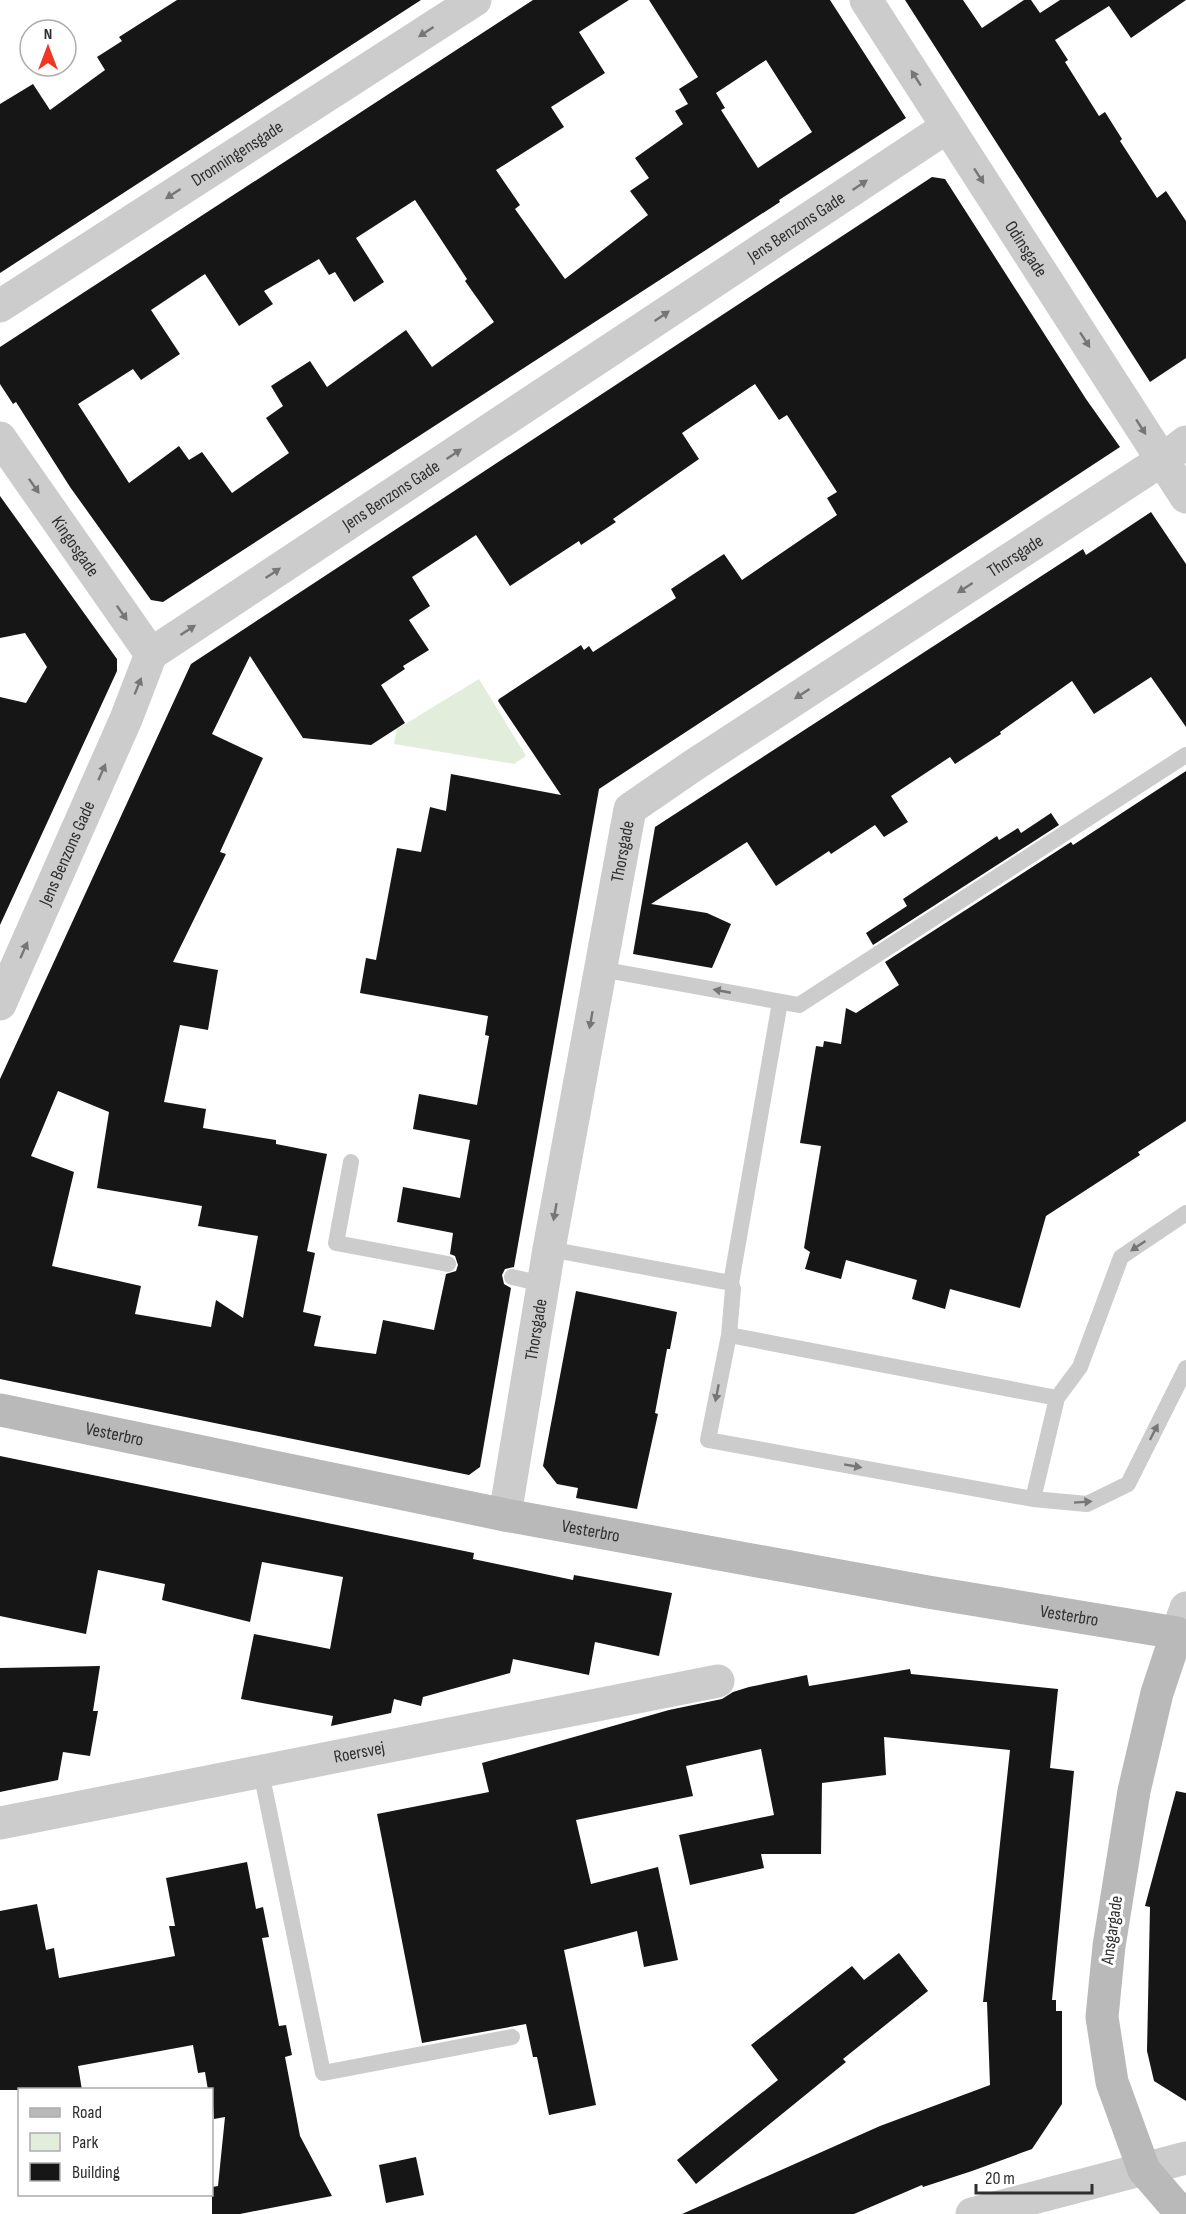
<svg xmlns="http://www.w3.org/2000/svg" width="1186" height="2214" viewBox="0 0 1186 2214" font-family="'Sofia Sans Condensed',sans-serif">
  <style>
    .green { fill: #e2eddb }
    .building { fill: #161616; fill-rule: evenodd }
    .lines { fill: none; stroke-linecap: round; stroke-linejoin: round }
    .lane { stroke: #ccc; stroke-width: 16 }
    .street { stroke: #ccc; stroke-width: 33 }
    .secondary { stroke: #b9b9b9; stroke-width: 33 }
    .oneway { fill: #767676 }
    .labels { text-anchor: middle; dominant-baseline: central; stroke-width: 6; stroke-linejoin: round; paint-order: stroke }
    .street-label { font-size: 18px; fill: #2f2f2f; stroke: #fff }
  </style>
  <rect width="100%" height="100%" fill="#fff"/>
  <path class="green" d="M479,679L526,756L514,764L394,744L397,729Z"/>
  <path class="building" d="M177,0H421L0,273V104L33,84L50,110L105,70L97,57L122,41L119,37Z
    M533,0H629L579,32L605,73L551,107L564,127L496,170L520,205L515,209L565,279L648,215L630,191L649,178L635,158L683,124L675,111L688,104L679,89L698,77L649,0H830L906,118L779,200L780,202L163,602L151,600L70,487L16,402L13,404L0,384V347ZM766,60L812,132L758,168L721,110L725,108L716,93ZM415,200L467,279L465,281L494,322L432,367L406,330L327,387L310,361L271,386L283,406L266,418L289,453L232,493L202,452L189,460L179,446L129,483L78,404L133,369L141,380L180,354L151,310L205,274L239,326L273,304L264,291L319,259L329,275L335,272L354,302L384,282L356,238Z
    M905,0H963L982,28L1024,0H1031L1040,13L1060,0H1186L1131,38L1109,6L1055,40L1068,60L1065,62L1099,116L1105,112L1122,139L1120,141L1157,198L1166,191L1186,221V358L1150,382Z
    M932,177L945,179L1086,399L1120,447L599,789L514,1267L505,1269L502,1275L504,1284L511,1288L480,1467L469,1475L0,1379V1079L191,664ZM755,384L779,420L787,415L837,492L827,498L837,515L742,580L724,554L671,589L676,598L593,652L589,646L584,650L581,645L499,699L498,701L561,795L451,774L446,811L430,807L421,852L397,848L376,960L366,958L360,993L488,1016L485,1035L489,1036L477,1105L419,1094L413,1129L470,1140L460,1198L403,1187L397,1222L453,1233L450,1254L455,1256L458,1265L456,1271L446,1274L434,1330L383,1320L376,1354L314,1346L321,1316L303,1312L315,1253L307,1251L327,1154L276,1144V1140L203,1128L206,1109L164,1102L180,1025L208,1030L218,970L173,962L226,854L220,852L263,758L212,734L250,656L303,738L371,745L405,723L381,685L405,669L403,666L429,650L409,620L430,606L412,577L476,535L510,586L579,541L581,545L616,522L613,519L699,459L682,433ZM58,1091L109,1112L97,1188L202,1206L198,1226L258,1236L243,1318L216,1300L211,1327L135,1314L141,1286L52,1266L74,1172L31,1156Z
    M0,496L117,659V671L0,925V697L26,703L47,667L25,633L0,638Z
    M1151,512L1186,564V727L1151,677L1094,714L1072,681L1000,732L1001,734L955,764L950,757L891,796L908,822L884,837L875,825L831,854L829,851L776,886L747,842L651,904L707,913L731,924L712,968L633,954L655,827L1083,549L1086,555Z
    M1186,771V1121L1138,1152L1140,1155L1046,1216L1020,1308L950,1289L945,1309L912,1299L917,1280L846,1260L841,1279L805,1269L810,1252L804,1248L821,1146L800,1143L816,1046L823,1047L824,1041L841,1044L846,1008L856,1013L899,985L885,962L1071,842L1073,845Z
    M1051,813L1059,825L873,945L866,933L907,906L903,899L997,836L999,840L1018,828L1021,833Z
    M576,1291L677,1312L670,1349H667L655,1413L658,1414L637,1509L576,1498L578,1488L557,1484L543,1466Z
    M0,1456L474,1553L473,1559L573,1580L574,1575L672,1593L659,1656L595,1642L589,1675L513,1659L510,1673L423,1697L421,1706L394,1699L391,1713L331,1726L333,1716L241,1699L254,1634L330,1649L343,1577L262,1562L250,1622L162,1600L165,1584L98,1570L86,1634L0,1616Z
    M100,1666L93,1711H98L90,1756L63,1752L58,1780L0,1792V1668Z
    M910,1669L911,1674L1058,1689L1050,1768L1074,1771L1052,2000H1056V2011H1062V2104L1032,2149L972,2171L923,2187L922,2185L854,2214H682L880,2126L990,2085L987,2002H983L1010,1750L884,1737L886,1775L822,1783L821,1854H761L764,1868L690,1885L679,1835L774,1815L761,1749L686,1766L693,1796L576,1820L591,1884L658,1867L678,1960L644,1967L637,1931L564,1950L596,2105L549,2115L537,2057H533L526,2024L422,2043L377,1814L489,1792L482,1763L669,1710L722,1699L733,1692L749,1687L807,1675L809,1686Z
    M1176,1791L1186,1793V2101L1154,2081L1147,2051L1150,1907L1145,1906Z
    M247,1862L256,1909L263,1907L269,1937L262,1938L279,2026L286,2025L292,2055L285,2057L300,2136L332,2196L240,2214H212V2187L218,2186L225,2117L214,2119L212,2090H208L205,2072L198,2073L193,2045L78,2066L82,2090H0V1911L37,1904L46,1950L54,1948L59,1978L175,1956L169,1926H175L166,1878Z
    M899,1953L928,1991L843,2059L846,2062L696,2184L677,2160L778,2080L751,2045L852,1966L864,1980Z
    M416,2157L424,2195L386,2203L379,2165Z"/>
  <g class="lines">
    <path class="lane" d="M600,969L799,1005L1186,755
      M780,1002L731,1283L733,1289L729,1335L708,1440L1033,1499L1087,1504L1128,1484L1186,1368
      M351,1162L336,1243L448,1264
      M549,1249L731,1283
      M512,1277L543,1284
      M729,1335L1057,1398
      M1033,1499L1057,1398L1080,1367L1121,1257L1186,1213
      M261,1772L323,2073L512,2037"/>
    <g class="street">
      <path id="s1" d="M866,0L1186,497"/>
      <path id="s2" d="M0,306L475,0"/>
      <path id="s3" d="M0,438L151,654"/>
      <path id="s4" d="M0,1004L126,719L151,654L947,127"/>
      <path id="s5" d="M505,1515L549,1249L630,809L694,765L1162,460L1186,442"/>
      <path d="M1186,1608L1177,1633L1186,1634"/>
      <path id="s6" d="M0,1823L718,1681"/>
      <path d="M972,2214L1186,2158"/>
    </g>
    <path class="secondary" id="s7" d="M0,1410L505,1515L928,1592L1177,1633L1157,1693L1134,1791L1109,1946L1102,2017L1112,2082L1144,2170L1182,2214"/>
  </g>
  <defs><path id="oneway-solid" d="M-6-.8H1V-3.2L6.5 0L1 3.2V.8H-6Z" transform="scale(1.5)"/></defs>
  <g class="oneway">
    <use href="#oneway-solid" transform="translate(426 32) rotate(147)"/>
    <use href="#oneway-solid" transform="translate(916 78) rotate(-123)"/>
    <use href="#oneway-solid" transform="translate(979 176) rotate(57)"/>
    <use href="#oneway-solid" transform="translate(860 185) rotate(-34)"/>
    <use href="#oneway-solid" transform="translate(173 194) rotate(147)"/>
    <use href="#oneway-solid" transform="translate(662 316) rotate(-34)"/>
    <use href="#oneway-solid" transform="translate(1085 340) rotate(57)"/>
    <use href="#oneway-solid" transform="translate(1141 427) rotate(57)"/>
    <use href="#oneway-solid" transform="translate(454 454) rotate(-34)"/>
    <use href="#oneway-solid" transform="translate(34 486) rotate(55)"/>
    <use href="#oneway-solid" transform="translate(273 573) rotate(-34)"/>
    <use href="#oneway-solid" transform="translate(965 588) rotate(147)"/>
    <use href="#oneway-solid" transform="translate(122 613) rotate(55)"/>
    <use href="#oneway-solid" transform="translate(188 630) rotate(-33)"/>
    <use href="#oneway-solid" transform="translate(138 686) rotate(-68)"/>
    <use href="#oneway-solid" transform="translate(802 694) rotate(147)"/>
    <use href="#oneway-solid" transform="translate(102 772) rotate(-66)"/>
    <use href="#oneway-solid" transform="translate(24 950) rotate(-66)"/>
    <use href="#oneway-solid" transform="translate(722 991) rotate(-169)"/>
    <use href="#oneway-solid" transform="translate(591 1020) rotate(100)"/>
    <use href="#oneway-solid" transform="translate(555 1212) rotate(100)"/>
    <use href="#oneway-solid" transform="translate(1138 1246) rotate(146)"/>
    <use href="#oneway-solid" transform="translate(717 1393) rotate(101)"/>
    <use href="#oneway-solid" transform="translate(1154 1432) rotate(-63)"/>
    <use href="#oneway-solid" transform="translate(853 1466) rotate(10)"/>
    <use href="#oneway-solid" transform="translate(1083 1502) rotate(-4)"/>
  </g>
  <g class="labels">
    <g class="street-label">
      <text stroke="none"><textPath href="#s2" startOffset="282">Dronningensgade</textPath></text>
      <text stroke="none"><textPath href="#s4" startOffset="1155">Jens Benzons Gade</textPath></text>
      <text stroke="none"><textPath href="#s1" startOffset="296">Odinsgade</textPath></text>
      <text stroke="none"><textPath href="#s4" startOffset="669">Jens Benzons Gade</textPath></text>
      <text stroke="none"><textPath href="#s3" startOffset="132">Kingosgade</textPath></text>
      <text stroke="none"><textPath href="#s5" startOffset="1178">Thorsgade</textPath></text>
      <text stroke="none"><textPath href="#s5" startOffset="674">Thorsgade</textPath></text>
      <text stroke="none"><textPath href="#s4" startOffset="165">Jens Benzons Gade</textPath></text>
      <text stroke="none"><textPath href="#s5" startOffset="188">Thorsgade</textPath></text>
      <text stroke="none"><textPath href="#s7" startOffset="117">Vesterbro</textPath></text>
      <text stroke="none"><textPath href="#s7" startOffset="603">Vesterbro</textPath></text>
      <text stroke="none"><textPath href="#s7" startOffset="1089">Vesterbro</textPath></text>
      <text stroke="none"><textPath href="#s6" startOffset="366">Roersvej</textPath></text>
      <text transform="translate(1112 1930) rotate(-82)">Ansgargade</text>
    </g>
  </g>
  <rect x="18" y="2088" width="195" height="108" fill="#ffffff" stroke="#acacac" stroke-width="1.5"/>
  <rect x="30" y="2108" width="30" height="9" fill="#b9b9b9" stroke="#acacac" stroke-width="1.5"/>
  <text x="72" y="2118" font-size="18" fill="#2f2f2f">Road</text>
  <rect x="30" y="2133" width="30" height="18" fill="#e2eddb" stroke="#acacac" stroke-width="1.5"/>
  <text x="72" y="2148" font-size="18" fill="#2f2f2f">Park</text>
  <rect x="30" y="2163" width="30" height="18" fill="#161616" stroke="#acacac" stroke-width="1.5"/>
  <text x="72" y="2178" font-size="18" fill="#2f2f2f">Building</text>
  <g transform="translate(48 48)"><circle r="28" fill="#ffffff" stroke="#acacac" stroke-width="1.5"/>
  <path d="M0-4.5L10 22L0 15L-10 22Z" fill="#f03726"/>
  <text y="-9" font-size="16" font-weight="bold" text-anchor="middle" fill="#2f2f2f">N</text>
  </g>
  <path d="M976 2184v9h116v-9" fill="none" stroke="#2f2f2f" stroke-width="3"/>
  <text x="985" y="2184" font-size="18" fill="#2f2f2f" stroke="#ffffff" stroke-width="4.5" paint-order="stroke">20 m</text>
</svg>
